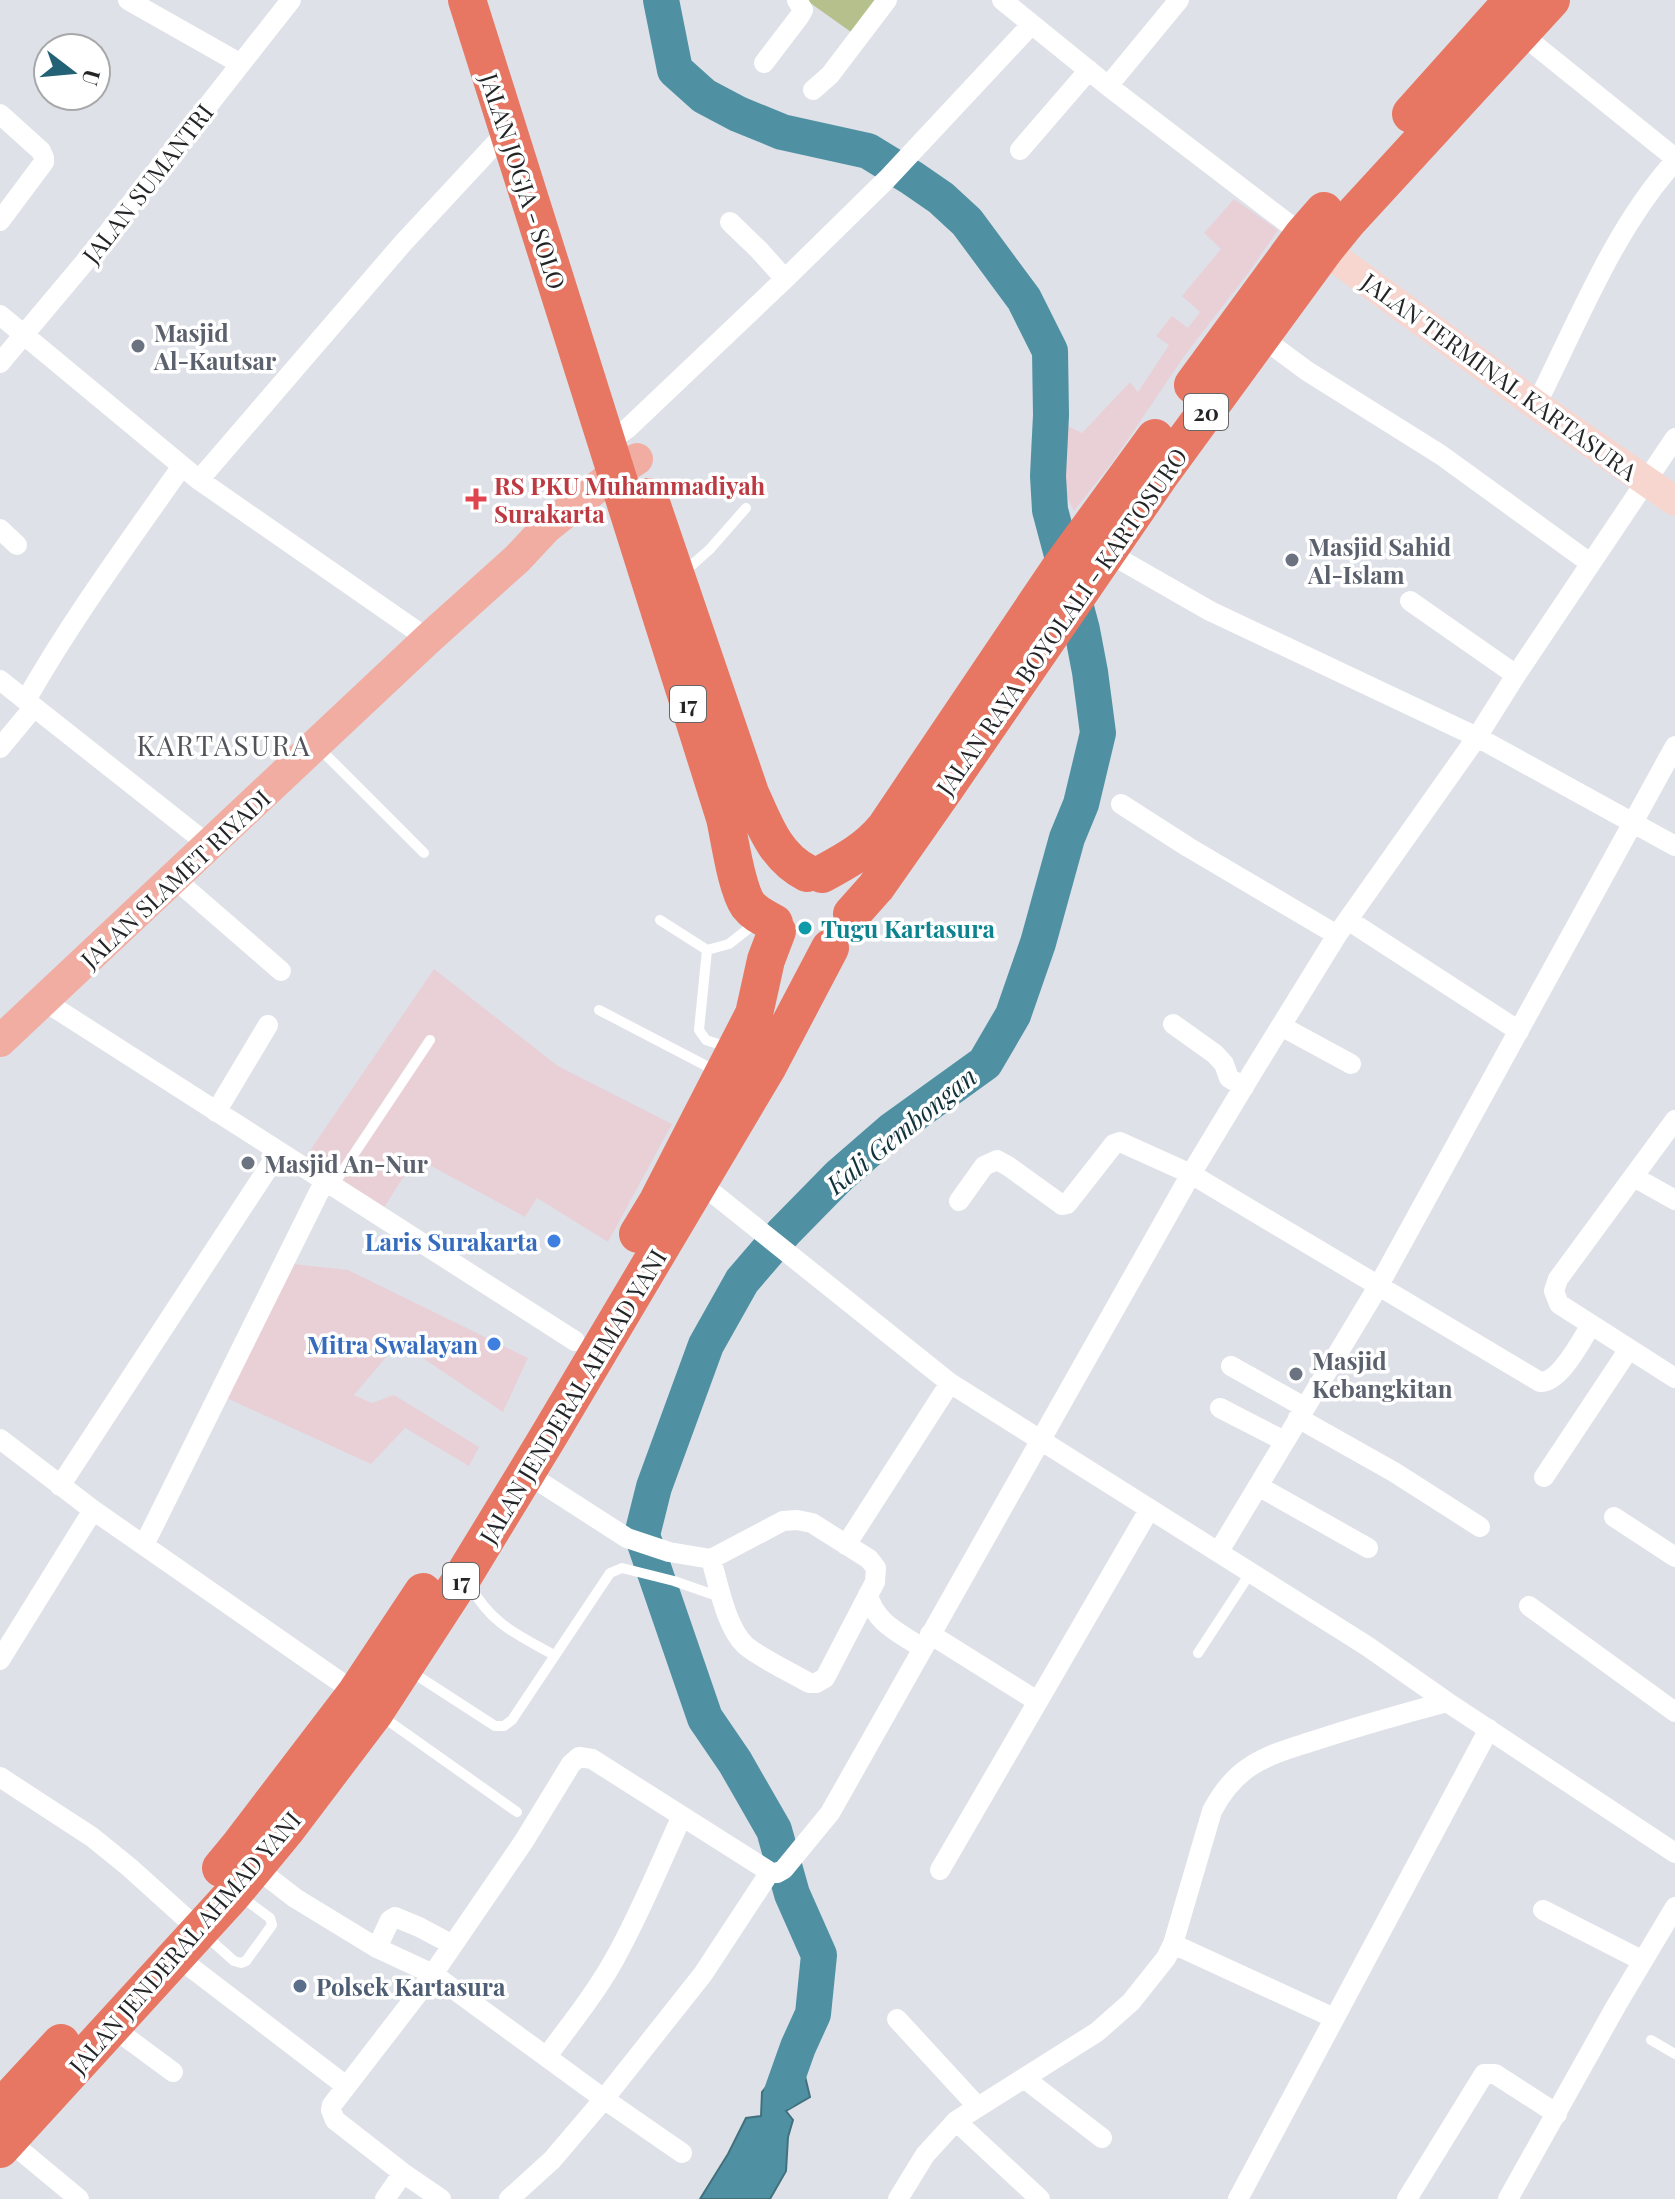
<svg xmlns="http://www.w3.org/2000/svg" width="1675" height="2199" viewBox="0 0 1675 2199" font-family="'Playfair Display',serif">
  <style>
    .commercial { fill: #e9d0d7 }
    .green { fill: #b5c08c }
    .water { fill: #4f91a3; stroke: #42717e; stroke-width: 2 }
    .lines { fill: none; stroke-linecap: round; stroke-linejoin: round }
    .river { stroke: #4f91a3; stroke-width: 36 }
    .lane { stroke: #fff; stroke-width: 10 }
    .street { stroke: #fff; stroke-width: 20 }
    .secondary { stroke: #f8d6d0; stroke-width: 30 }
    .primary { stroke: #f1ada1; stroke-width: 32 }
    .highway { stroke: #e77762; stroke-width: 38 }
    .worship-dot { fill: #6b7280; stroke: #fff; stroke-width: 3 }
    .health-dot { fill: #e0444e; stroke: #fff; stroke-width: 3 }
    .culture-dot { fill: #0f9aa8; stroke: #fff; stroke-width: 3 }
    .shop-dot { fill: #3f7fe0; stroke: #fff; stroke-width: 3 }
    .service-dot { fill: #5c6f8a; stroke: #fff; stroke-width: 3 }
    .labels { text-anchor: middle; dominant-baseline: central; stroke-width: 7; stroke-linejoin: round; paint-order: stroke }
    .shield { fill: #fff; stroke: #666668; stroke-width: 2 }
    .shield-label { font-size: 22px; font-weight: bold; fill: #242527 }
    .street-label { font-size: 24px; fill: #242527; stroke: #fff }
    .worship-label { font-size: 24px; font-weight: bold; fill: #5b616d; stroke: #fff; text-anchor: start }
    .health-label { font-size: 24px; font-weight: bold; fill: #be3a42; stroke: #fff; text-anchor: start }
    .culture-label { font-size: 24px; font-weight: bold; fill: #0d838f; stroke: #fff; text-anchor: start }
    .shop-label { font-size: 24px; font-weight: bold; fill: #366cbe; stroke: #fff; text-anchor: end }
    .service-label { font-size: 24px; font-weight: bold; fill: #4e5e75; stroke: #fff; text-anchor: start }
    .water-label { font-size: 26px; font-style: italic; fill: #11323a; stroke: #fff }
    .quarter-label { font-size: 28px; letter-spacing: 2px; fill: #52545a; stroke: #fff }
  </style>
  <rect width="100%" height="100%" fill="#dee1e8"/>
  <path class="commercial" d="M1234,199L1278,230L1249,272L1185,355L1114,460L1074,511L1057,476L1062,423L1082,433L1130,382L1138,392L1169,345L1156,336L1172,316L1188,328L1200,312L1182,296L1221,249L1204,233Z
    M434,969L558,1066L672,1124L608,1242L537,1198L525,1217L422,1161L411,1165L378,1217L298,1168Z
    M293,1264L348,1270L528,1358L503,1412L399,1342L354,1395L372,1403L394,1395L479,1447L469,1466L405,1428L371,1464L222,1396Z"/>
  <path class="green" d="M806,0H876L851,32Z"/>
  <path class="water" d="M798,2047L810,2097L786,2111L793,2120L788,2137L786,2171L770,2199H700L728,2154L746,2118L761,2116L762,2092Z"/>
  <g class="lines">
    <path class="river" d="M661,0L675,70L704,96L738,114L782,132L868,151L912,178L941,198L967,222L1024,299L1050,351L1051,415L1048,476L1050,510L1082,630L1090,672L1098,733L1081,804L1067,838L1038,943L1013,1015L985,1063L892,1130L839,1176L784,1232L742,1281L706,1345L654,1487L642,1535L705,1718L735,1762L774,1830L792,1894L819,1955L813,2014L798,2047L782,2092"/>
    <path class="lane" d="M683,573L710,549L746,508
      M318,747L424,853
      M660,920L707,950L729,944L758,921
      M707,950L699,1030L706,1040L727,1047
      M599,1010L718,1072
      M332,1187L430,1040
      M469,1584C491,1624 516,1634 554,1655
      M1198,1653L1251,1572
      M410,1671L495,1726H504L512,1720L610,1573L622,1568L674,1581L723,1598
      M380,1715L517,1812
      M206,1936L234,1961L241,1963L246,1961L272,1925L270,1918L239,1895
      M1651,2040L1675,2054"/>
    <path class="street" d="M128,0L241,64
      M1002,0L1108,86L1303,235
      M1520,33L1675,158
      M764,63L799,17L803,10L797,0
      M1108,86L1179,0
      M813,90L830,75L887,0
      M0,114L41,151L44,158V162L0,221
      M1020,150L1089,70
      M730,222L759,250L785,279
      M0,315L199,480L428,639
      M1261,337L1307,371L1441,455L1590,563
      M0,363L89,257L291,0
      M1536,405C1577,324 1614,228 1675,161
      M606,443L627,429L785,279L887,179L1031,25
      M199,480L403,243L508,130
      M0,529L17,545
      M1107,552L1210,611L1477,737L1675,846
      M1410,601L1516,675
      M0,680L210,846
      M26,700C72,619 128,543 182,466
      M0,748L34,707
      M1121,804L1188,847L1337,935
      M175,879L281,971
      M1348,920L1519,1031
      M44,1001L575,1341
      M1173,1024L1215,1054L1224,1064L1229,1078L1244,1087
      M1281,1026L1351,1064
      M216,1112L268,1025
      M1675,1120L1558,1279L1554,1291L1559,1304L1675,1378
      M1634,1177L1675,1200
      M699,1182L950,1383L1367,1646L1447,1702L1675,1853
      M959,1201L984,1166L997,1160L1008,1166L1058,1202L1062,1205L1067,1204L1114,1144L1120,1142L1191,1174L1540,1382C1560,1383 1581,1341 1591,1325
      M1231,1366L1304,1407
      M1220,1408L1284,1441
      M1298,1418L1394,1472L1480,1527
      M0,1439L93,1510L356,1693
      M526,1473L627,1538L669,1552L711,1559C718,1583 726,1627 745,1645C758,1657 792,1673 809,1683H816L825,1678L875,1582L876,1568L869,1559L812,1523L797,1520L783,1521L711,1559
      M1544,1477L1629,1349
      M60,1486L278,1153
      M1258,1486L1368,1548
      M1614,1517L1675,1557
      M144,1545L324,1182
      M846,1545L950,1383
      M1219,1551L1379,1285L1675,746
      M868,1595C875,1623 900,1633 922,1648
      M1529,1606L1675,1712
      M930,1634L1037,1701
      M0,1660L93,1510
      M0,1777L92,1837L129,1867L200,1931
      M255,1867L295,1898L377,1948L433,1974L604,2099L682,2153
      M940,1870L1149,1510
      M1543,1910L1643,1961
      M1173,1944L1334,2018
      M377,1948L390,1920L395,1917L419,1927L453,1945
      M176,1956L346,2086
      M897,2019L978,2107
      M112,2027L173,2072
      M547,2056C570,2025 595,1994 614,1960C640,1914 660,1864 682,1816
      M1024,2078L1102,2138
      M956,2121L1040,2199
      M8,2140L79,2199
      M385,2199L403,2173
      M441,2199L403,2173L335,2120L331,2110L332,2105L433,1974L524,1841L571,1764L579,1757L592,1759L770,1872
      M509,2199L552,2160L604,2099L703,1974L770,1872L777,1873L784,1869L830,1813L1191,1174L1255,1068L1337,935L1477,737L1516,675L1675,438
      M898,2199L925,2155L956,2121L1097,2032L1131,2002L1166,1958L1173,1944L1212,1811C1221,1794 1232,1779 1248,1768C1266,1755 1289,1749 1310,1742C1356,1727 1401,1714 1447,1702
      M1238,2199L1489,1729
      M1407,2199L1484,2074H1495L1557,2114
      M1508,2199L1616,2006L1675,1907"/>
    <path class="secondary" d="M1308,238L1536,405L1675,501"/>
    <path class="primary" d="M0,1041L428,639L517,559L546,528L615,473L637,459"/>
    <path class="highway" d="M467,0L725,818C730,840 736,887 748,905C755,914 765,918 774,923
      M1411,114L1513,0
      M1193,385L1303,235L1324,211
      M649,497L750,793C764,824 775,857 807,873
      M822,874C846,861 868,849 885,828L1058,571L1155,438
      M852,914L876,887L946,787L1160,475L1325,249L1347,222L1551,0
      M638,1234L658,1201L754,1014L766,960L777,931
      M221,1868L240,1845L356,1693L423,1592
      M0,2109L61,2043
      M0,2149L232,1895L285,1831L375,1712L464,1575L548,1437L768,1066L830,948"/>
  </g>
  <g class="worship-dot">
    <circle cx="138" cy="346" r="8"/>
    <circle cx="1292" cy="560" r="8"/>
    <circle cx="248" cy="1163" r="8"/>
    <circle cx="1296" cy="1374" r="8"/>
  </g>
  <path class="health-dot" d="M472 487h8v8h8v8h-8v8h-8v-8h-8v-8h8z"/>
  <circle class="culture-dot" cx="805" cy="928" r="8"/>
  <g class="shop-dot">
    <circle cx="554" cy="1241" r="8"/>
    <circle cx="494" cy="1344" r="8"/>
  </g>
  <circle class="service-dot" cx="300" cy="1986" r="8"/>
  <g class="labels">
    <g class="shield">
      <rect x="1184" y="394" width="44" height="36" rx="6"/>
      <rect x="670" y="686" width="36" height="36" rx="6"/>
      <rect x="443" y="1563" width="36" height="36" rx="6"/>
    </g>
    <g class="shield-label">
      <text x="1206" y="412">20</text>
      <text x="688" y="704">17</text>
      <text x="461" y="1581">17</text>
    </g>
    <g class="street-label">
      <text transform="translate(524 181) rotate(72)">JALAN JOGJA - SOLO</text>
      <text transform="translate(147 183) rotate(-52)">JALAN SUMANTRI</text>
      <text transform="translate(1500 376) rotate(36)">JALAN TERMINAL KARTASURA</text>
      <text transform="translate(1061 621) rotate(-55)">JALAN RAYA BOYOLALI - KARTOSURO</text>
      <text transform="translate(175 878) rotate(-43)">JALAN SLAMET RIYADI</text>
      <text transform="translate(572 1396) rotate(-59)">JALAN JENDERAL AHMAD YANI</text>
      <text transform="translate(184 1942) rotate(-49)">JALAN JENDERAL AHMAD YANI</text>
    </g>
    <g class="worship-label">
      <text x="154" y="332">Masjid<tspan x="154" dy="28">Al-Kautsar</tspan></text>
      <text x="1308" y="546">Masjid Sahid<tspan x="1308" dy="28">Al-Islam</tspan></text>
      <text x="264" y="1163">Masjid An-Nur</text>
      <text x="1312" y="1360">Masjid<tspan x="1312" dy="28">Kebangkitan</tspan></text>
    </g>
    <g class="health-label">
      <text x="494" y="485">RS PKU Muhammadiyah<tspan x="494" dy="28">Surakarta</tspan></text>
    </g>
    <g class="culture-label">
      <text x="821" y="928">Tugu Kartasura</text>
    </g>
    <g class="shop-label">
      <text x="538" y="1241">Laris Surakarta</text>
      <text x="478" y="1344">Mitra Swalayan</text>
    </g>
    <g class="service-label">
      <text x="316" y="1986">Polsek Kartasura</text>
    </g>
    <g class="water-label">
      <text transform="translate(901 1130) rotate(-39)">Kali Gembongan</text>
    </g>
    <g class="quarter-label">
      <text x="224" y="744">KARTASURA</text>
    </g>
  </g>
  <g transform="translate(72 72) rotate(106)"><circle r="38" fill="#ffffff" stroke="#a7a8a9" stroke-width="2"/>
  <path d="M0-6L14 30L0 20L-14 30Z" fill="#236177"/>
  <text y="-12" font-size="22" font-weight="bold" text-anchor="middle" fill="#242527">U</text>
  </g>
</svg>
